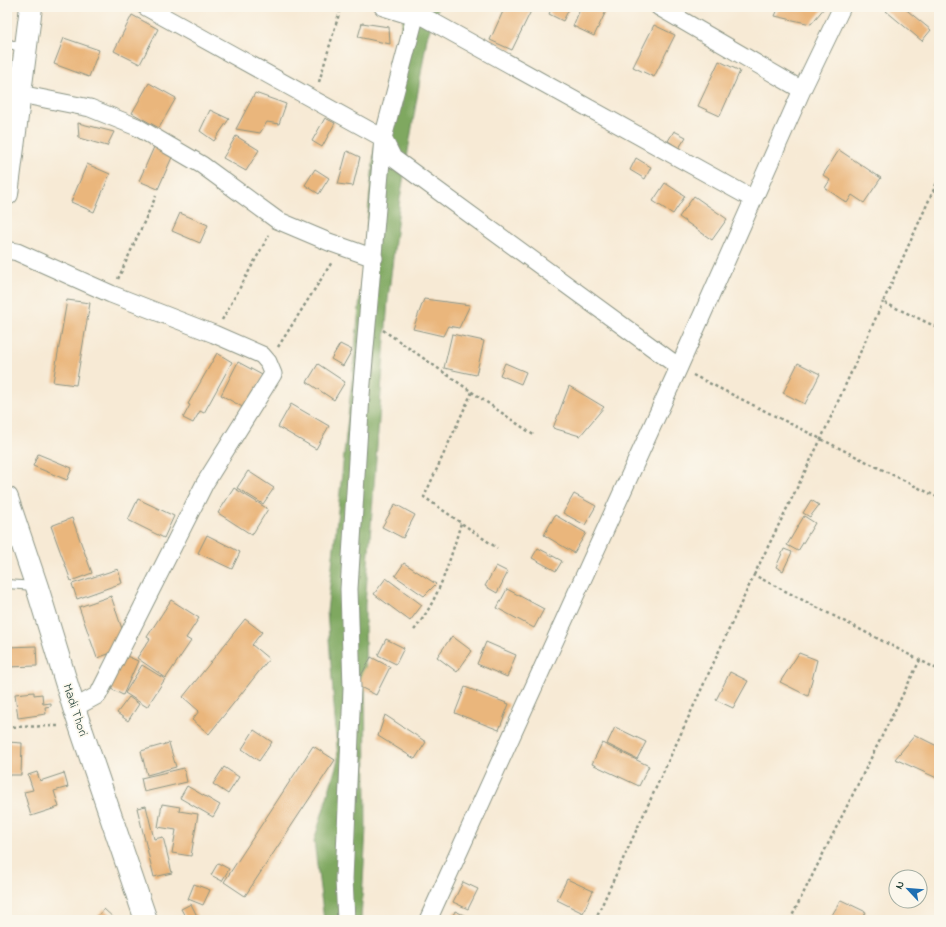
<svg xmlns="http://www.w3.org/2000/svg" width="946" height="927" viewBox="0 0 946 927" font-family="'Indie Flower',sans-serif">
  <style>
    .forest { fill: #7fa860; stroke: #4f724a }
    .building { fill: #eab67c }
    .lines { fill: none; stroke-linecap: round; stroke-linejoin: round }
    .service-casing { stroke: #8b9484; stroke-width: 10 }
    .minor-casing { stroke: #8b9484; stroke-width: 19 }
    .secondary-casing { stroke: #8b9484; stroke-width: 24 }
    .path { stroke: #8b9484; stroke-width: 2.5; stroke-dasharray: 3 3; stroke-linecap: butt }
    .service { stroke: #fff; stroke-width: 8 }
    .minor { stroke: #fff; stroke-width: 17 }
    .secondary { stroke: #fff; stroke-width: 22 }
    .labels { text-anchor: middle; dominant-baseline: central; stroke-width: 3.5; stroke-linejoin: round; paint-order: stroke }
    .street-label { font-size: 13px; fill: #1f3d34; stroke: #fbf7ec }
  </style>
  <rect width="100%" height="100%" fill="#fbf7ec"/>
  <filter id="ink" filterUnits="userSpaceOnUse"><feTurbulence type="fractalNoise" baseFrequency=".025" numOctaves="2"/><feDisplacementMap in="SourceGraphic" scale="8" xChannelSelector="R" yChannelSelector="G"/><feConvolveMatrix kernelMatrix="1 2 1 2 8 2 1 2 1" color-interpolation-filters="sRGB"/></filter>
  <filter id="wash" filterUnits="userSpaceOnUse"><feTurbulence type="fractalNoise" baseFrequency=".012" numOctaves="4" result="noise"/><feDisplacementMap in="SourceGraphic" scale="16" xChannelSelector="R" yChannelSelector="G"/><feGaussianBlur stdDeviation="0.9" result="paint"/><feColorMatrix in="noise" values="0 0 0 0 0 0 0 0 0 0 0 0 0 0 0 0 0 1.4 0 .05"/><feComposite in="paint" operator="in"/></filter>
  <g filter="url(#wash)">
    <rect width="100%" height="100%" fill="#f7ead5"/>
    <path class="forest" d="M406,7H438L427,38L400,199L388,300L365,605L366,828L361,920H324L314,841L338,760L327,612L352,380L375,143Z"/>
    <g id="blocks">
      <path class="building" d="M505,7H522L531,11L512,50L490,40Z
        M552,7H570L563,21L549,14Z
        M581,7H608L594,36L573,26Z
        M779,7H825L811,24L775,16Z
        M890,7H903L931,30L922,41L886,11Z
        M132,15L158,29L140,64L114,51Z
        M362,23L389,27L390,44L358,37Z
        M654,25L675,35L654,77L633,67Z
        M64,38L99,50L89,77L54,64Z
        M719,61L740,71L720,116L698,106Z
        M149,83L176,98L159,128L132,113Z
        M255,93L286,104L279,124L267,122L260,133L236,129Z
        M210,110L229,119L214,141L200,131Z
        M325,118L335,123L322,147L312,141Z
        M78,123L114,132L107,146L79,138Z
        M674,131L686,137L679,148L668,141Z
        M236,136L259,150L246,171L223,158Z
        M154,147L173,155L158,189L139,181Z
        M839,150L881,178L864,203L852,195L847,203L825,188L830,180L823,175Z
        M347,151L360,157L353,186L338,184Z
        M636,158L651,167L645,179L630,170Z
        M87,164L110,174L94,212L71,202Z
        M315,169L329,178L319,194L305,185Z
        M665,183L685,196L673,214L653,201Z
        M694,196L727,219L712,240L679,217Z
        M180,213L208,225L200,243L172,231Z
        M424,299L470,305L459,328L448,326L443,336L413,329Z
        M67,300L90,303L76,385L53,382Z
        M452,334L484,341L476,375L444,368Z
        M340,344L352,350L343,366L331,359Z
        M217,353L232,362L204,413L200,411L193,423L183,418L190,405L188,404Z
        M238,362L264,376L246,409L221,395Z
        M505,363L526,372L521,384L500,375Z
        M798,363L820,374L805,404L783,393Z
        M318,364L345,382L334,400L307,382Z
        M569,386L604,407L580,436L553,428Z
        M291,404L329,426L316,449L278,427Z
        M38,454L72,468L67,480L33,466Z
        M248,471L274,488L263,504L237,488Z
        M234,488L268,509L252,535L218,513Z
        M574,494L596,506L585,525L563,513Z
        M138,499L174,516L164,538L128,520Z
        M811,500L819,505L810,517L803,513Z
        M395,504L415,515L403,538L382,527Z
        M555,515L586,533L574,553L544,535Z
        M804,516L815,523L798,551L787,545Z
        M72,518L92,573L71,581L51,526Z
        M207,535L240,552L232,569L198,553Z
        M538,548L562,561L556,571L532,558Z
        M784,549L792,552L783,571L776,567Z
        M404,563L436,584L424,596L395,576Z
        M496,566L508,572L497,593L485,586Z
        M118,569L122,583L77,599L72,584Z
        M386,578L422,605L410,621L374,594Z
        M507,589L544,609L534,628L497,608Z
        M111,596L123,632L114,652L97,658L79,607Z
        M171,600L199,618L186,638L191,641L166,678L137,658L150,639L147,637Z
        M245,619L262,632L252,645L269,659L209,734L192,720L199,711L183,697Z
        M452,636L472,651L457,672L437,657Z
        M386,639L404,648L396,664L378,655Z
        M486,642L516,655L507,677L477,664Z
        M36,646L37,666L7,667V647Z
        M799,653L817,660L808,696L780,682Z
        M122,654L138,661L123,695L107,687Z
        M371,657L390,667L376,695L356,685Z
        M142,665L165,679L147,707L125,693Z
        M730,672L748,681L733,708L716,700Z
        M465,687L509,704L499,730L455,713Z
        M34,692V695L42,694L43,704L51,703V706L45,707L46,714L18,718L15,694Z
        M129,697L139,704L128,721L117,713Z
        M385,715L426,742L415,759L378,736Z
        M615,727L646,742L637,759L607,744Z
        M254,730L272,742L259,761L242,749Z
        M915,735L939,747V779L895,759Z
        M8,742L22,743L21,775H7Z
        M169,743L176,767L147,775L141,751Z
        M602,743L649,766L639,786L592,764Z
        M313,746L335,760L245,896L224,882Z
        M224,767L239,777L228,794L213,784Z
        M184,768L187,782L144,792L141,778Z
        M37,772L40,781L64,773L68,787L54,791L59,807L31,816L24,792L33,790L28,775Z
        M187,786L220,805L213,817L180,798Z
        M162,804L180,807L179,811L198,814L191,856L172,853L176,830L158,827Z
        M146,806L154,839L163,837L172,873L154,877L137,808Z
        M218,863L229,869L222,881L211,875Z
        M567,879L593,891L583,913L557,900Z
        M463,882L478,889L468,909L453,902Z
        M194,884L210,890L203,905L188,899Z
        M841,900L866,912L862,920H829Z
        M191,904L197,916L190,920H187L181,909Z
        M104,909L115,919L114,920H103L98,916Z
        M455,911L475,920H451Z"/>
    </g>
  </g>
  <g filter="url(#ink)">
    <use href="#blocks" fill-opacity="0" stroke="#8b9484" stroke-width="1"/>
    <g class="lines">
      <defs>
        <path id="service" d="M7,43L25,49
          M7,584L34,586"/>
        <path id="minor" d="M146,7L383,138L393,158L679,367
          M383,7L415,17
          M659,7L802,90
          M417,13L753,199
          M20,94L90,108L137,127L202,165L277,220L329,242L374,258
          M7,250L17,252L111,294L214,334L262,355L268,362L273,374L205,483L98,695L74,708
          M346,920L344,879L352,688L349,589L361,395L383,138L415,17L419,7
          M428,920L679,367L802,90L842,7"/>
        <path id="secondary" d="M7,194L31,7
          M7,498L37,587L74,708L146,920"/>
      </defs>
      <use href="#service" class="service-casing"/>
      <use href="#minor" class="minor-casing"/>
      <use href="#secondary" class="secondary-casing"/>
      <path class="path" d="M319,82L341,7
        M939,178L883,302L939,328
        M118,279L156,196
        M222,320L269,235
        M383,330L535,436
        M278,347L332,262
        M693,375L939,498
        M472,392L424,497L497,548
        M754,575L821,439L883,302
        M414,630C439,600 450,560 461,523
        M7,727L58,726
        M595,920L754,575L939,670
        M790,920L920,660"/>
      <use href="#service" class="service"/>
      <use href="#minor" class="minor"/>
      <use href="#secondary" class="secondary"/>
    </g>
  </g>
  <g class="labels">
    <g class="street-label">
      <text transform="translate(75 710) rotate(72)">Madi Thori</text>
    </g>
  </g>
  <rect width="946" height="927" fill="none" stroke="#fbf7ec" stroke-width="24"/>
  <g transform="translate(908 889) rotate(296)"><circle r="19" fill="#fbf7ec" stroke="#a3ada2"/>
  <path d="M0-3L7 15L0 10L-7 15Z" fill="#1f6fb2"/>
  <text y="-6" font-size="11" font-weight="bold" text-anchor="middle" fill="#1f3d34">N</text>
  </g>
</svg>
